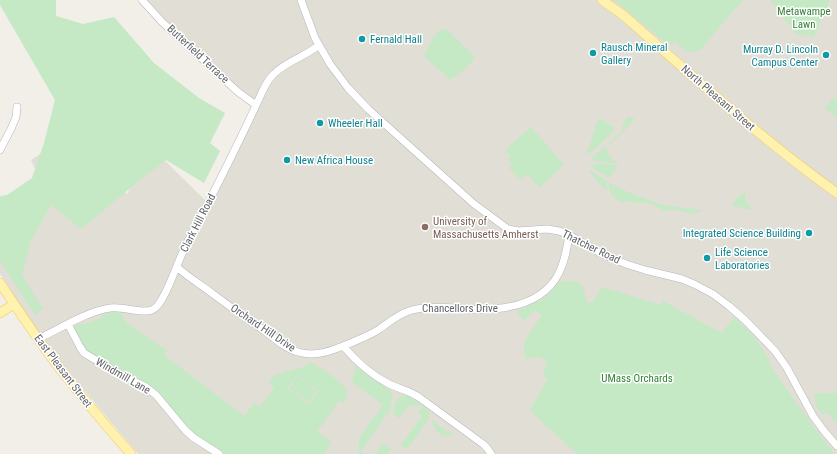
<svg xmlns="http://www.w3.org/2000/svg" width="837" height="454" viewBox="0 0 837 454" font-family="'Roboto Condensed',sans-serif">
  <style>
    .education { fill: #e1ded6 }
    .green { fill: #c5e8c5; fill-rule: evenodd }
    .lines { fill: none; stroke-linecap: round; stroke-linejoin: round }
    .minor-casing { stroke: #b5b8bc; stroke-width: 8 }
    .major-casing { stroke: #f2c960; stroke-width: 10 }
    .minor { stroke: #fff; stroke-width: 7 }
    .major { stroke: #fff2af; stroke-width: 9 }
    .culture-dot { fill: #0f9aa8; stroke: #fff; stroke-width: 1.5 }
    .education-dot { fill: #8d6e63; stroke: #fff; stroke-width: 1.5 }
    .labels { text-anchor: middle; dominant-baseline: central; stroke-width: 3; stroke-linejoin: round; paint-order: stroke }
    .park-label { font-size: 11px; fill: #348238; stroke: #fff }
    .culture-label { font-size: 11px; fill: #0d838f; stroke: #fff; text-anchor: start }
    .street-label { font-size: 11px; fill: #5f6368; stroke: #fff }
    .education-label { font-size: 11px; fill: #785e54; stroke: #fff; text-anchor: start }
  </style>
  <rect width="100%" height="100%" fill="#f1efe8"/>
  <path class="education" d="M147,0H837V454H138L72,376L54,353L24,311L0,274V248L42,185L31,160L74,133L127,194L151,147L211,206L259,106L164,19Z"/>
  <path class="green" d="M0,0H56V16L83,24L114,17L154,63L199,98L225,113L210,143L220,151L204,183L166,160L146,175L81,229L51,205L31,241L22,275L43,309L35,315L0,261V196L7,195L32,178L44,143L55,100L0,5Z
    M614,0H743L699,51L687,52L675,41L672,44L665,42Z
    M770,0H830L814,37L796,34Z
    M441,29H444L448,31L473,55L474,57C472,65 458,75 451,79H449L424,56C428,47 433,35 441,29Z
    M834,97L837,100V118L825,108Z
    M628,116L632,118L633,117L634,118C628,128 619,136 609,145L608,144L616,136L622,132L623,127L622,126Z
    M598,119H601L615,128L608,137L589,154L587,153Z
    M531,127L564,165L539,187L527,174L520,180L509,168L512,165L508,159L511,156L505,150Z
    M605,146C607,154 611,158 618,163L593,161L592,158Z
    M593,164L617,165V166L609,178L592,167Z
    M590,170L607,181L606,191L589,171Z
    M609,183L632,194L655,202L664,205L701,210V211L694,214L673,209L666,212L650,203H635L625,201L623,203C614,198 608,194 609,183Z
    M744,192L745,193C745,199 747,204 753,209V210L734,206L733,205V202Z
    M561,281C584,281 582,282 587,303L593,302L602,287L661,305L663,301L722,333L734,317L753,335L770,361L771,366C792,397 812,426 835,454H577L549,428L543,424L544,423L530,410L548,379L543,378L547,360L537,357L525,359L524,342L542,315L535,311L523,321L517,311L545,298Z
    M112,312L117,311L120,312L127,323L167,351L164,355L244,416L254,403L260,407L274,388L269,383L275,375L303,367L311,362C319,367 342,381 345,388C348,393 347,399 344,403L339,401L317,432L330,441V444L324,454H224L191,432L157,392L87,351L84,347L75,331C74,327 75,326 78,324H84L101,318L102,315ZM297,375L319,391L309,404L287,388Z
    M356,366L365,374L390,390L392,394V398L389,414L388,415L386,413L383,418L384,419L361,451L365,454H359V438L383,405L352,382L355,367Z
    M297,376L317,391L309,402L289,388Z
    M816,393H837V425L827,412L822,415C818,408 812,401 816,393Z
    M406,395L411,396L410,397L421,404L419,406H411L409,405L399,418L394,415C394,405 395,397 406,395Z
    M423,406L429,411L430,414L428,420L408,448L406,449L401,445L422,416L418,412Z
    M434,420L436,421L435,423L448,432L449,431L452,433L450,435L444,436C437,432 434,430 432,422Z
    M383,443L391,449L388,454H375Z"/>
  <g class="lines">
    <defs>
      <path id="minor" d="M142,0L162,22L238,92L256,105
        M301,0L315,38L319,45L330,64L348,88L368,109L474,204L508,229L518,231L547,229L559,231L569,235L600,253L626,264L645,270L682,279L694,284L713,294L729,306L745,320L775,351L787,368L813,416L824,431L837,446
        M0,150L11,129L16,117L17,107
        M177,267C188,277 201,285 213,294C230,307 247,319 265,331C275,339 286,349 298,352C317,358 336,349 353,342C362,338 370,335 378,330C388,323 397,315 409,311C426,305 448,308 466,309C500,311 542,307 559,273C565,261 567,248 569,235
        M68,324L80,347L84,353L119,374L146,387L156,395L186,431L194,438L219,454
        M38,339C59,329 88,311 110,308C123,306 142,314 152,310C163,306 174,272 179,261C186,243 196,226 205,209C225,170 245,130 263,90C266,84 269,78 274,74C286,61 305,57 319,45
        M343,346C356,361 371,375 389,384C399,389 411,391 420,398L483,444L487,448L491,454"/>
      <path id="major" d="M602,0L623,15C693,76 761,139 837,193
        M0,283C21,314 41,345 64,374C85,401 108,428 131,454
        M0,313L14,304"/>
    </defs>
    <use href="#minor" class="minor-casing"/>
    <use href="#major" class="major-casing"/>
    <use href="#minor" class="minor"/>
    <use href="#major" class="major"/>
  </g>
  <g class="culture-dot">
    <circle cx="362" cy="39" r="4"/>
    <circle cx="593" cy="53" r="4"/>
    <circle cx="826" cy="55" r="4"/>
    <circle cx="320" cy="123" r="4"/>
    <circle cx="287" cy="160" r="4"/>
    <circle cx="809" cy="233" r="4"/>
    <circle cx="707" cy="258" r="4"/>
  </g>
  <circle class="education-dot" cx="425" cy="227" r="4"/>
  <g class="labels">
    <g class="park-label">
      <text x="804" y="11">Metawampe<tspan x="804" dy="13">Lawn</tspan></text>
      <text x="637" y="378">UMass Orchards</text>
    </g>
    <g class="culture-label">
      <text x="370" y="39">Fernald Hall</text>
      <text x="601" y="47">Rausch Mineral<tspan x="601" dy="13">Gallery</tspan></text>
      <text x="818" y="49" text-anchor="end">Murray D. Lincoln<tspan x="818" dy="13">Campus Center</tspan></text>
      <text x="328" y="123">Wheeler Hall</text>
      <text x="295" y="160">New Africa House</text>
      <text x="801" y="233" text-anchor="end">Integrated Science Building</text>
      <text x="715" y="252">Life Science<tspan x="715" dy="13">Laboratories</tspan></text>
    </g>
    <g class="street-label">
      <text transform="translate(198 54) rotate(43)">Butterfield Terrace</text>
      <text transform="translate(718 98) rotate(41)">North Pleasant Street</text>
      <text transform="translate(198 223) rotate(-63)">Clark Hill Road</text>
      <text transform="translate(591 247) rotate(26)">Thatcher Road</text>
      <text x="460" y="308">Chancellors Drive</text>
      <text transform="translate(263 328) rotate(34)">Orchard Hill Drive</text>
      <text transform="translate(63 371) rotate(53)">East Pleasant Street</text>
      <text transform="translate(123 376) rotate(30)">Windmill Lane</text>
    </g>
    <g class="education-label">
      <text x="433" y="221">University of<tspan x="433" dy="13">Massachusetts Amherst</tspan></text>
    </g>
  </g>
</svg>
